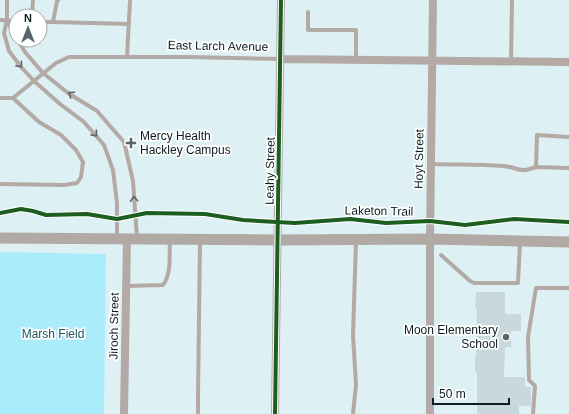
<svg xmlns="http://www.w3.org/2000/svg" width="569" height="414" viewBox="0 0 569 414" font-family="Arial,sans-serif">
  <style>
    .green { fill: #aaecfa }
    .building { fill: #c8d8dc }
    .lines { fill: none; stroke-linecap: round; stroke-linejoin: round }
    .lane { stroke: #b3aaa5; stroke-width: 4 }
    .street { stroke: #b3aaa5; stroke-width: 8 }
    .secondary { stroke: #b0a9a4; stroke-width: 11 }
    .cycleway-casing { stroke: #fff; stroke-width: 6 }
    .cycleway { stroke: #1b5e20; stroke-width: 4 }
    .oneway { stroke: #606463 }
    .poi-dot { fill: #56676b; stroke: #fff; stroke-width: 1.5 }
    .labels { text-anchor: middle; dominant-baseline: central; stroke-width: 3.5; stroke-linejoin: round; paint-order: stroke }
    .street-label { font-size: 12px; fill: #0d1d21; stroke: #fff }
    .poi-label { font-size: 12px; fill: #0d1d21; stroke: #fff; text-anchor: start }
    .park-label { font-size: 12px; fill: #185560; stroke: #fff }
  </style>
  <rect width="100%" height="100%" fill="#ddf0f4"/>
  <path class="green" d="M0,252L106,254L104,414H0Z"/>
  <path class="building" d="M476,292H505V314H521V331H511V347H505L504,373V377H525V387H531V406H519V414H477V372H475V356H476L477,308H475Z"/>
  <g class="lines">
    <path class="lane" d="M7,0V20L4,33L9,51L21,67L34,81L60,104L84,122L104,145L113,170L117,203V238
      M308,12V30H356V60
      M32,16L33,0
      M0,20L16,21
      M7,21L16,36
      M40,22H53L57,1L58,0
      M53,22L129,24
      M18,40L25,52L43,73L68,93L97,111L124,142L133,181L137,238
      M127,57L130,0
      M511,62L512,0
      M0,98H13L56,63L69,57H189L281,59
      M569,137L537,135L536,167L569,168
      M431,164C455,165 479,164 503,166C519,167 517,174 536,167
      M0,184L64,185L77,183L81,177L83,162L76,150L61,135L39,122L13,98
      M441,255L470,281L474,283H518L520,242
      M126,286L163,285C172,273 169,254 170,240
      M198,414V397L200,240
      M353,414L356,385L353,335L356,241
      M533,414L535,386L529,380L528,337L536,288H569"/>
    <path class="street" d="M281,59L569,62
      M124,414L127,238
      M275,414L281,0
      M430,414V239L433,0"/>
    <path class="secondary" d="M0,238L279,240L430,239L569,242"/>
    <defs>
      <path id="cycleway" d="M0,213L21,209L33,211L46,215L87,214L117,219L147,213L205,214L243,220L295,223L350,219L386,223L430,221L465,225L514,219L569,222
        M275,414L281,0"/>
    </defs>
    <use href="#cycleway" class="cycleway-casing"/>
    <use href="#cycleway" class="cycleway"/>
  </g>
  <defs><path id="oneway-chevron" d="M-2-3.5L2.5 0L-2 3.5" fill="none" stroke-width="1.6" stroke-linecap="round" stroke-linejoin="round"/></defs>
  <g class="oneway">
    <use href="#oneway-chevron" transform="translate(20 65) rotate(51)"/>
    <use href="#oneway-chevron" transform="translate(71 94) rotate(-146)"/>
    <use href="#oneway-chevron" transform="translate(95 134) rotate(48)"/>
    <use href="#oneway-chevron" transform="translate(134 199) rotate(-93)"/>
  </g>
  <g class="poi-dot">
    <path d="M129 137h4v4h4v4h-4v4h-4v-4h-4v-4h4z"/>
    <circle cx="506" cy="337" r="4"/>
  </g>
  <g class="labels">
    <g class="street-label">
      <text transform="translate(218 46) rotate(1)">East Larch Avenue</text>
      <text transform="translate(419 159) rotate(-89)">Hoyt Street</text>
      <text transform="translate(270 171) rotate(-89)">Leahy Street</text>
      <text transform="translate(379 211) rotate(1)">Laketon Trail</text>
      <text transform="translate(114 326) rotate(-89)">Jiroch Street</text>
    </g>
    <g class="poi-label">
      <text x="140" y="136">Mercy Health<tspan x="140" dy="14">Hackley Campus</tspan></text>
      <text x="498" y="330" text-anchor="end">Moon Elementary<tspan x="498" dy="14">School</tspan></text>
    </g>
    <g class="park-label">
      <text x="53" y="334">Marsh Field</text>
    </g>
  </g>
  <g transform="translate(28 28)"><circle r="19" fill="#ffffff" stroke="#9ea5a6"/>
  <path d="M0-3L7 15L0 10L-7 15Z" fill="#56676b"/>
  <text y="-6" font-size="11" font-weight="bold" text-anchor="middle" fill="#0d1d21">N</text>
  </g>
  <path d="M433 398v6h76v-6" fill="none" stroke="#0d1d21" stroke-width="2"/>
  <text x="439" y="398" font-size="12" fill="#0d1d21" stroke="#ffffff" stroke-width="3" paint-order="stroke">50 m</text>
</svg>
